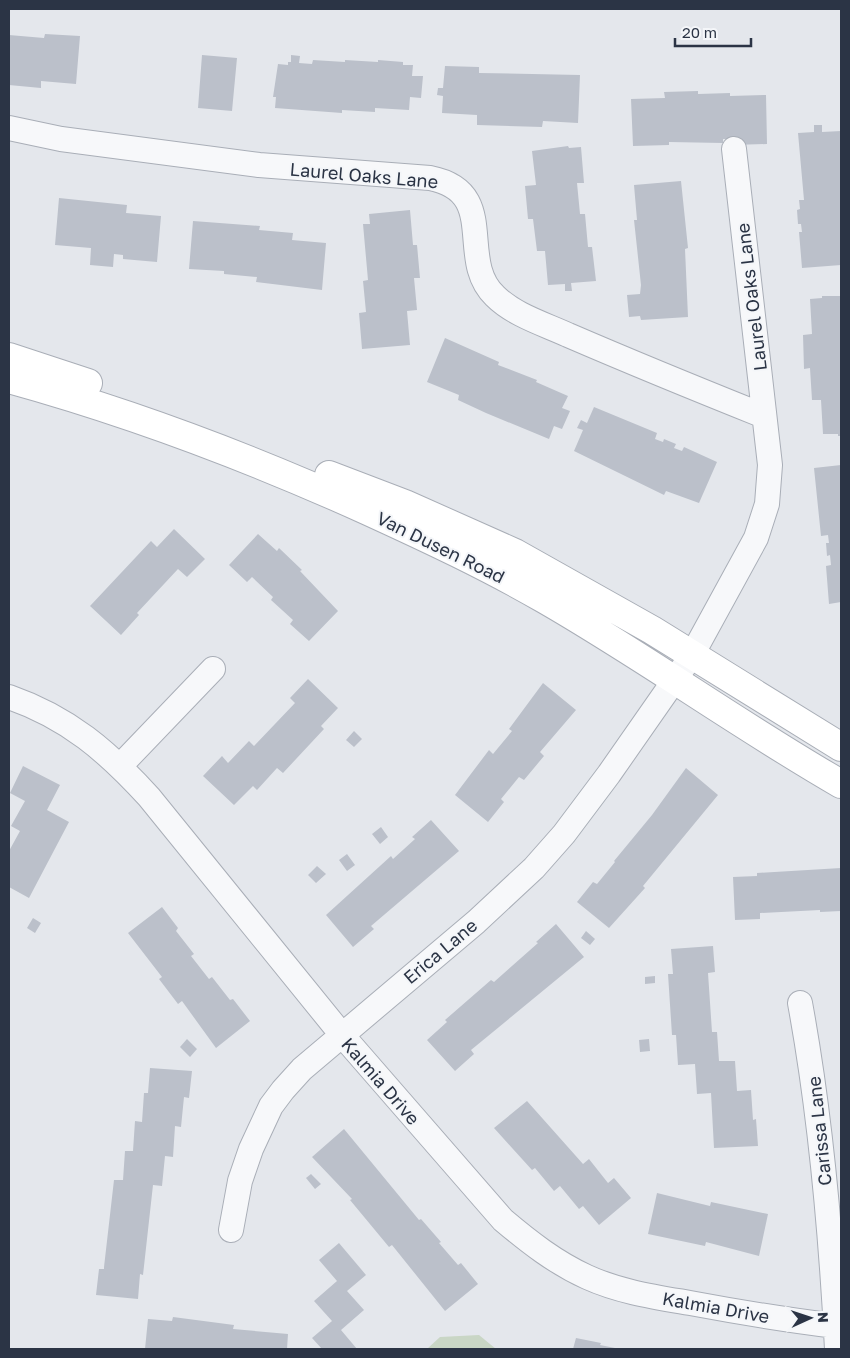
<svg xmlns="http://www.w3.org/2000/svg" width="850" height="1358" viewBox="0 0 850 1358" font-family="'Golos Text',sans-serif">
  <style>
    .green { fill: #c9d6c5 }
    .building { fill: #bbc0ca }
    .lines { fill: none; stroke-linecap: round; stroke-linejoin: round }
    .street-casing { stroke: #a9aeb7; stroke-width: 26 }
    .secondary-casing { stroke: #a9aeb7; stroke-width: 30 }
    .street { stroke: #f7f8fa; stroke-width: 24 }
    .secondary { stroke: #fff; stroke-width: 28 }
    .labels { text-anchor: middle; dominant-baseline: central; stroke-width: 4; stroke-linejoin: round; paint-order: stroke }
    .street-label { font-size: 18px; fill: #2b3445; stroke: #f4f6f9 }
  </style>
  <rect width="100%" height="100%" fill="#e4e7ec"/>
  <path class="green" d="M479,1335L496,1349H427L440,1337Z"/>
  <path class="building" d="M45,34L80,36L76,84L41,81V88L9,85V35L44,38Z
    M202,55L237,58L232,111L198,108Z
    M291,55L300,56L299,63L312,64L313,60L345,62V60L378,62V60L403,62V65H413L412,76H423L421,98L410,97L409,110L375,108V112L342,110V113L275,108L276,97H273L278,64L288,65V62H291Z
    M445,66L479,67V73L580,75L578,123L543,121L542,127L477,125V115L442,113L443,96L437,95L438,88H443Z
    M698,91V94L730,93V96L766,95L767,144L733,145L732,139H723V143L669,142V145L633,146L631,99L665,98L664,92Z
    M814,125H822V132L841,131V265L802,268L799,232H802L801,224H798L797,210L800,209L799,200H804L798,133L814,132Z
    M568,146L569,148L581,147L584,183H577L580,214H585L588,247H592L596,281L571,283L572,291H565V284L548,285L545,251H537L533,219H528L525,186L536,185L532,151Z
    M681,181L688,248L685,249L688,317L641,320L640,316L629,317L627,295L640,294L641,285L634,220H637L634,185Z
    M59,198L127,205L126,213L161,216L157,262L123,259V255L114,254L113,267L90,265L91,248L55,245Z
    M410,210L413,245H417L420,278H414L417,310L407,311L410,345L362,349L359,313L366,312L363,281L368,280L363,224H370L369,214Z
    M193,221L260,226L259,230L293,233L292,240L326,243L322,290L256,282L257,277L224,274V271L189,269Z
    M822,296H841V436H838V434H823L821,400H812L810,368L804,369L803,335L812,334L810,299L822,298Z
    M445,338L499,362L498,365L537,380L536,382L568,396L562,408L570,411L562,429L554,426L549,439L486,413L458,400L459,395L427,382Z
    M594,407L657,433L655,439L663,442L664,439L676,444L674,448L682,451L684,447L717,462L699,503L666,491L664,495L574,451L583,430L577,428L581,420L587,423Z
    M841,465V602L829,604L826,566L831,565L830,555L827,556L826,543H829L828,535L821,536L814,468Z
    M174,529L205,559L187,577L178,569L137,613L139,615L121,635L90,606L151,541L157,547Z
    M258,534L277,551L279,548L302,570L300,571L338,611L309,641L290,624L293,620L271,600L273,597L252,577L247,582L229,565Z
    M308,679L338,708L321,726L324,729L283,773L277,768L257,790L253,786L234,805L203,776L222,756L228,763L249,741L254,746L295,703L290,698Z
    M543,683L576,710L540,752L544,756L524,780L519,777L501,799L504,802L488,822L455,795L489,750L493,754L512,731L509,729Z
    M354,731L362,739L354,747L346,740Z
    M23,766L60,785L47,810L69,822L29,898L9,887V851L20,831L11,826L25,801L10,793Z
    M686,768L718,795L643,886L645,888L609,928L577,902L593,882L597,884L615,862L614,861L652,815Z
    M431,820L459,851L371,926L374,929L353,947L326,915L391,856L393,859L415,839L412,837Z
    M381,827L388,837L380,844L372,834Z
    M347,854L355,865L347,871L339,860Z
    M317,866L326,874L316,883L308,875Z
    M841,868V911L820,912V910L760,913V919L735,920L733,877L757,876V873Z
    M162,907L178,928L176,931L194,954L191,956L209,979L212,977L230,1000L233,999L250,1021L216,1048L182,1001L178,1004L159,979L162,977L128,933Z
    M33,918L41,923L35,933L27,928Z
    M556,924L584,957L471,1050L474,1054L455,1071L427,1040L447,1022L445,1020L491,980L494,982L538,943L536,942Z
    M586,931L595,939L590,945L581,938Z
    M713,946L715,972L708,973L712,1032H717L719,1061H735L737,1091L751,1090L753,1120L756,1119L758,1146L714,1148L711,1093L697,1094L695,1064L678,1065L676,1035H672L668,974H673L671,949Z
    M655,976V983L645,984V977Z
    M187,1039L197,1049L190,1057L180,1047Z
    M649,1039L650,1051L640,1052L639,1040Z
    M150,1068L192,1071L189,1098L184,1097L181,1127L175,1126L173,1157L165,1156L162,1186L153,1185L143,1275L140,1274L138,1299L96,1295L99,1269H104V1267L114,1180H123L125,1151H133L135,1121L142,1122L144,1093H148Z
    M527,1101L583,1164L589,1159L608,1183L614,1178L631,1198L599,1225L583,1206L579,1209L560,1186L554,1191L535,1168L532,1170L494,1128Z
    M344,1129L419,1220L421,1219L441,1242L439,1243L458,1265L461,1263L478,1284L445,1311L392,1245L389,1247L350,1200L352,1199L312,1157Z
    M311,1174L321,1184L315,1189L306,1178Z
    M657,1193L710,1206L711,1202L768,1214L759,1256L706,1242L705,1246L648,1234Z
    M339,1243L366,1275L347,1291L364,1310L341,1330L357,1349H322L312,1338L332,1321L314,1301L337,1281L319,1260Z
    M173,1317L234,1325L233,1329L288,1334L287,1349H145L148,1319L172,1321Z
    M576,1338L601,1343L600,1345L620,1349H573Z"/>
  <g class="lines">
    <defs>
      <path id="street" d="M9,128L61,139L259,165L430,178C501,192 456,259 495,296C514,315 544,324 568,335C633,363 699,390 764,416
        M9,697C69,718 107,751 149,797L342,1035L503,1220C529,1242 556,1263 587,1277C620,1292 655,1297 690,1303C738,1312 787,1320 836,1326
        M120,766L213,669
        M800,1003C821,1117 831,1233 837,1349
        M231,1230L240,1181L251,1149L271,1106L283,1090L302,1069L476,922L534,868L564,834L609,774L692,655L756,538L767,504L770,465L734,149"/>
      <path id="secondary" d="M9,357L88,383
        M9,379C132,413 251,458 368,511C427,538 487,566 544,599C645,657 740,726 841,784
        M329,475L405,504L515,553L652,630L841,747"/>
    </defs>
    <use href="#street" class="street-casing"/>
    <use href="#secondary" class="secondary-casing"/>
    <use href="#street" class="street"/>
    <use href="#secondary" class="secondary"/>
  </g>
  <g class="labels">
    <g class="street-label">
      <text transform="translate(364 175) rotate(5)">Laurel Oaks Lane</text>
      <text transform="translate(751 297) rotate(-97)">Laurel Oaks Lane</text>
      <text transform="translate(441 547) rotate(26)">Van Dusen Road</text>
      <text transform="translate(440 951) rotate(-40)">Erica Lane</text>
      <text transform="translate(381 1081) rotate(49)">Kalmia Drive</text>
      <text transform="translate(819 1131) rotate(-96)">Carissa Lane</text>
      <text transform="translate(716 1307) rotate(10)">Kalmia Drive</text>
    </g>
  </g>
  <rect width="850" height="1358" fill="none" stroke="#2b3445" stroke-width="20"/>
  <g transform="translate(810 1318) rotate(87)" stroke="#f4f6f9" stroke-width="4" paint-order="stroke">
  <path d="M0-4L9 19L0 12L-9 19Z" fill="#2b3445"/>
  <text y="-8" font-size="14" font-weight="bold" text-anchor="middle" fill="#2b3445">N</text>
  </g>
  <path d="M675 38v8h76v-8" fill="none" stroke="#2b3445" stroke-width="2.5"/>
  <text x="682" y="38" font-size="15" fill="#2b3445" stroke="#f4f6f9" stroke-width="4" paint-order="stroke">20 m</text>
</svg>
